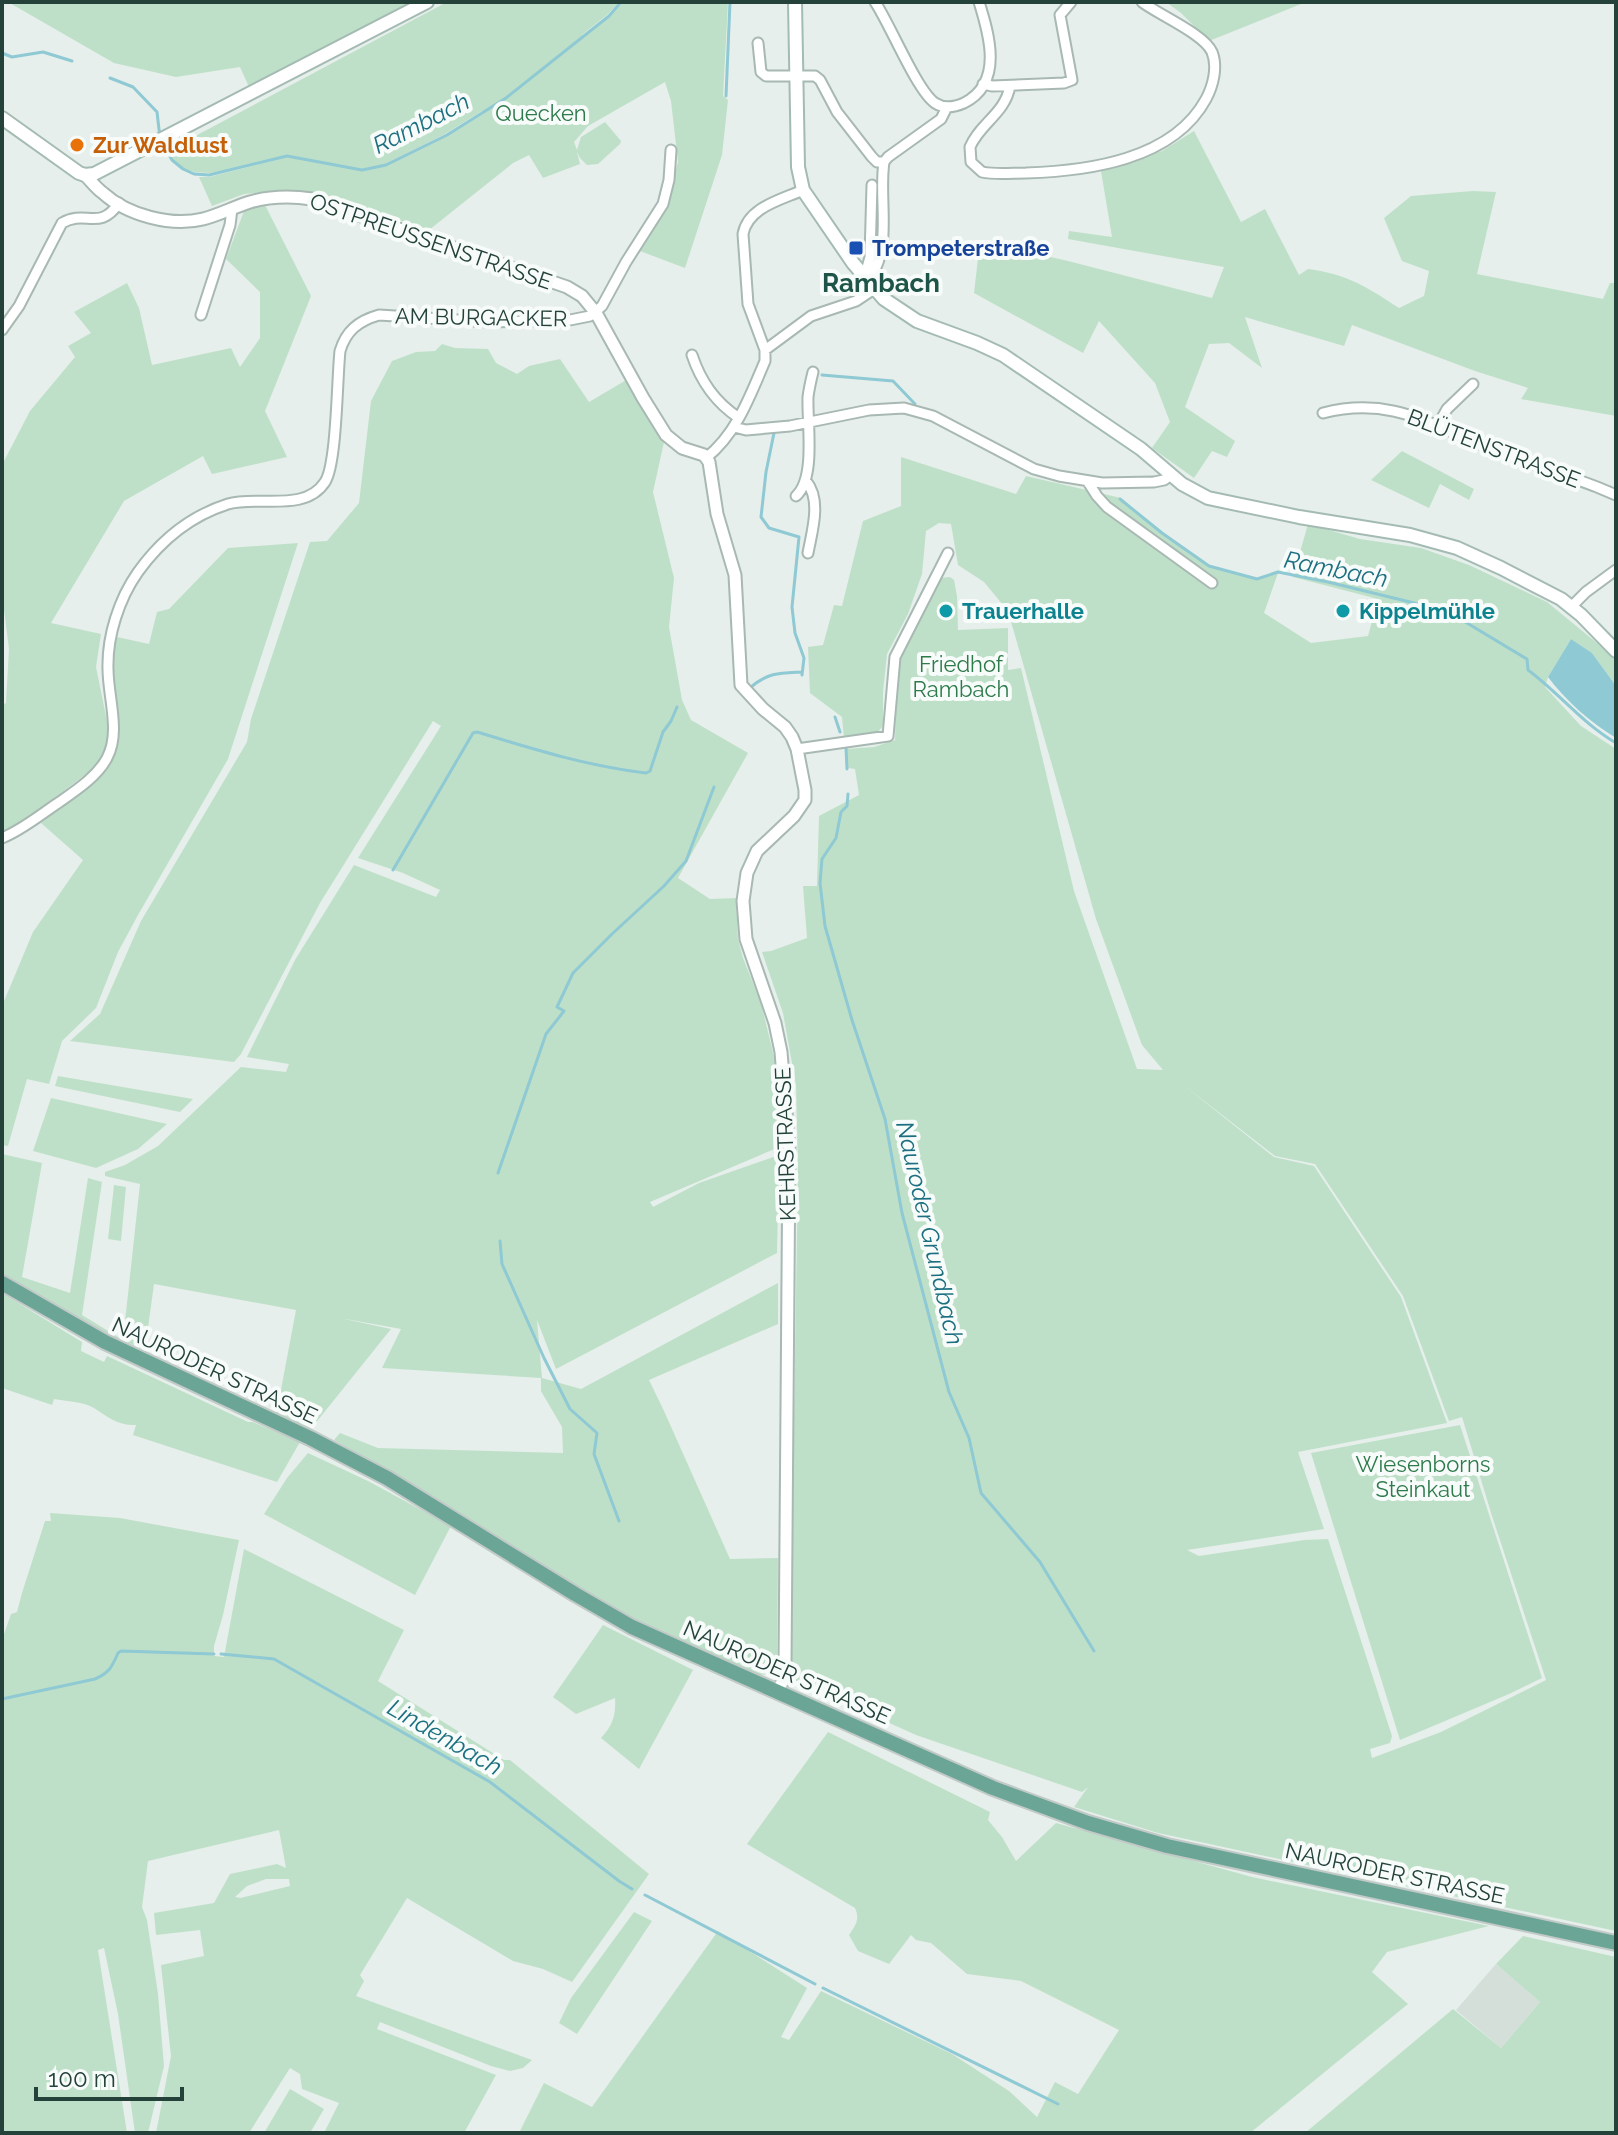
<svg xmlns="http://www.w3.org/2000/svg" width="1618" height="2135" viewBox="0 0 1618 2135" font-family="Raleway,sans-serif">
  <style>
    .built { fill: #d4dfda }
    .green { fill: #bfe0c8; fill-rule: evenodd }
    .water { fill: #8ec9d4 }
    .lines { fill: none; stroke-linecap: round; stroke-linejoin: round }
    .stream { stroke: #8ec9d4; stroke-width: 3 }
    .minor-casing { stroke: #a8b8b2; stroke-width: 13 }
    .tertiary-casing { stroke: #a8b8b2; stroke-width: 15 }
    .secondary-casing { stroke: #a4bbb3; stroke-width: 16 }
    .primary-casing { stroke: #c2cac8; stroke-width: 18 }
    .minor { stroke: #fff; stroke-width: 9 }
    .tertiary { stroke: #fff; stroke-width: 11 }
    .secondary { stroke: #fff; stroke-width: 12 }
    .primary { stroke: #6aa596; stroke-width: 14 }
    .food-dot { fill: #e8710a; stroke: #f7fbf9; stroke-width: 3 }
    .transit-dot { fill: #1a4fb4; stroke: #f7fbf9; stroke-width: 3 }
    .culture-dot { fill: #0f9aa8; stroke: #f7fbf9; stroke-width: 3 }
    .labels { text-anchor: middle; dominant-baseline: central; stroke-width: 8; stroke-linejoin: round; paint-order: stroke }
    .park-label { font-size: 22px; fill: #2d7a4b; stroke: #f7fbf9 }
    .food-label { font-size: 22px; font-weight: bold; fill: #c56008; stroke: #f7fbf9; text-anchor: start }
    .street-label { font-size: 22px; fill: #24423a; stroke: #f7fbf9 }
    .transit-label { font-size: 22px; font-weight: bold; fill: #164399; stroke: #f7fbf9; text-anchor: start }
    .culture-label { font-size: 22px; font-weight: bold; fill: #0d838f; stroke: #f7fbf9; text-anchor: start }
    .water-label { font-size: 24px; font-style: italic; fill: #1c6f80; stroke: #f7fbf9 }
    .quarter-label { font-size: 26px; font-weight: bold; fill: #1f5548; stroke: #f7fbf9 }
  </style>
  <rect width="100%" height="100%" fill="#e6efeb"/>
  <path class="built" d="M1496,1964L1540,2002L1501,2048L1456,2010Z"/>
  <path class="green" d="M8,2H411L249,87L240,67L176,77L114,63Z
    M447,2H619L608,14L582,35L583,37L610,16L623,2H728L723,96L728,100L722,155L685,268L640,251L664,213L678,162L671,101L665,82L588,126L574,142L577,150L581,137L605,122L621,141L620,144L598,164L587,165L580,158L577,152L580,164L543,178L529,155L513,163L429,230L322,195L297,190L244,194L212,206L199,177H209L287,157L362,171L386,166L447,136L483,114L482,111L445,134L386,164L361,169L287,155L225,171L209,173L194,172L183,169L172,159L169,150Z
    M1166,2H1306L1209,41L1181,13Z
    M1194,131L1241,222L1265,209L1299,275L1308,269C1347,274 1367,287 1399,308L1424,296L1429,271L1402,261L1384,218L1411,196L1473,191L1496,192L1477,274L1603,299L1610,283H1616V416L1521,399L1528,388L1475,371L1352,325L1344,346L1245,317L1262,368L1229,343L1209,344L1185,407L1235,441L1227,457L1212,451L1194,478L1152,448L1170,422L1155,383L1099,321L1083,353L974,293L980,241L1068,261L1212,298L1224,267L1068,239L1069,231L1112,237L1101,171L1162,151Z
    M265,205L311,296L265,411L287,457L212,474L203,456L124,501L51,623L101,634L96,667L107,721V741L102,756L90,771L17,826L2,833V705L6,703L9,649L2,594V465L30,411L75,357L68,346L91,333L74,312L127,283L139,308L152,365L231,348L240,367L260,338V292L226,259L244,211Z
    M442,344L455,348L488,349L496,363L517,374L529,366L560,359L589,402L628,379L664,442L653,492L674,578L669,627L682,700L691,720L748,753L678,878L710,899L736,898L738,939L743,958L761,1003L777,1069L784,1145L650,1202L653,1207L699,1183L779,1155L777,1253L556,1369L537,1320L542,1378L581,1389L778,1283V1324L649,1380L664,1411L730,1559L778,1558L777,1666L771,1674L759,1675L635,1620L595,1597L427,1493L334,1440L340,1433L378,1448L563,1453L562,1427L541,1391V1378L382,1368L401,1329L340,1318L391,1329L310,1430L276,1416L296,1310L154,1284L145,1350C93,1329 49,1302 2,1273V1154L42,1163L22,1277L70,1293L88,1178L102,1182L82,1315L123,1340L140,1184L105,1176V1172L125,1165L158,1146L241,1067L286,1072L289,1064L247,1057L295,960L354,865L436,897L440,890L403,873L358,858L441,726L433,721L320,903L241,1054L234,1062L70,1041L100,1014L141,921L247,742L251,719L310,542L327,541L359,503L371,401L392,361L416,352L435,351Z
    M1402,451L1474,489L1469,500L1440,484L1429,508L1371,480Z
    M901,457L1016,494L1026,476L1121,498L1162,534L1209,566L1257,579L1278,573L1264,613L1311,643L1368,636L1378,599L1293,577L1308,524L1360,539L1421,548L1469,565L1547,602L1597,643L1616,661V686L1592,653L1571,639L1548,677L1545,687L1581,726L1616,749V1931L1158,1833L1074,1807L1088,1787L1082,1792L916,1735L792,1679L791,1600L798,1172L796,1085L783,1013L762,952L771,951L807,938L803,886H817L819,816L859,795L855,769L848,768L846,749L874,747L895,740L897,659L939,578L950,577L954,580L957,596L958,630L1008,628V670L1021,668L1074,891L1137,1069L1163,1070L1142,1045L1096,919L1008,611L984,582L958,565L951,524L939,523L926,531L922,574L908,614L887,654L883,692V726L876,734L844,738L842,717L810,693L808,647L823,645L834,605L842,606L863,521L901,506ZM1181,1083L1275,1156L1315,1164L1403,1296L1449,1421L1462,1417L1492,1516L1546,1680L1441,1732L1372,1758L1370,1749L1390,1743L1392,1736L1328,1539L1304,1540L1199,1556L1187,1550L1324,1529L1298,1452L1447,1423L1401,1297L1314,1166L1274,1157Z
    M298,543L228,759L138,915L118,952L96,1008L62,1041L49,1084L27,1079L8,1146L2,1145V1006L33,932L83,860L41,823C63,806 91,789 108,766C127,740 114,698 113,668C112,658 115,647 117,637L149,644L157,612L169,609L228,548Z
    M58,1076L193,1099L180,1112L55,1086Z
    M51,1098L167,1124L138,1149L96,1168L33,1151Z
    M114,1185L126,1187L121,1241L108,1239Z
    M2,1293L82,1342L81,1351L104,1362L107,1356L248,1422H253L300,1442L277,1482L133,1435L136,1425C118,1426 108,1417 94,1408C84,1402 66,1401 54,1399L52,1405L2,1388Z
    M1460,1425L1542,1678L1509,1694L1400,1740L1311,1453Z
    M308,1453L368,1481L451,1526L415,1595L264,1514L287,1478Z
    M50,1513L120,1518L239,1540L223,1615L214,1646V1656L224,1657L244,1549L404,1630L378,1681L504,1760H510L649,1874L572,1982L543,1969L513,1961L407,1898L360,1975L364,1981L356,1996L532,2060L523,2068L510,2071L491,2066L380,2022L377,2029L496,2075L464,2133H324L339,2103L302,2089L300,2074L290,2068L249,2133H156L171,2056L161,1965L204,1956L200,1930L156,1935L154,1913L214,1903L230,1874L277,1864L286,1868L279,1830L148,1861L142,1907L147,1920L158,1994L164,2066L148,2133H135L118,2014L104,1948L98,1950L127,2133H2V1640L11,1614L17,1612L22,1593L45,1521H51ZM266,1879H289L290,1886L240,1898L235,1897L247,1886Z
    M603,1625L693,1670L639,1769L601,1738C613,1725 616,1715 615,1698L576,1714L553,1697Z
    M828,1732L990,1812L988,1820L1002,1837L1016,1861L1056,1823L1252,1877L1489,1926L1387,1952L1372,1972L1408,2004L1250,2133H519L544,2083L592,2107L718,1931L807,1988L781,2037L789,2040L821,1991L952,2054L1009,2091L1037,2117L1055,2082L1078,2094L1119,2030L1021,1981L967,1974L931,1943L916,1940L911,1935L889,1964L858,1951L849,1935C856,1925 860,1919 855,1908L747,1844Z
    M634,1912L652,1921L577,2034L559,2023L571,1998Z
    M1523,1936L1616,1957V2133H1305L1453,2009L1501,2048L1540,2002L1496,1964Z
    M290,2089L324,2109L310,2133H264Z"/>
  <path class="water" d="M1571,639L1592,653L1616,686V738C1590,722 1567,702 1548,677Z"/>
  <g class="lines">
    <path class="stream" d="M2,53L12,57L43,52L72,61
      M110,78L133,87L157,112L160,138
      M726,96L730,2
      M163,144L172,160L183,169L194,174L209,175L287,156L362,170L386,165L447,135L506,98L609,16L621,2
      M822,375L893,381L915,404
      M774,433L766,472L761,517L769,528L799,537L792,607L795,633L804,658L802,675
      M1120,499L1162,533L1209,566L1257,579L1278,572L1328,582L1447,611L1527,659L1528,670C1559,693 1582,723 1616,743
      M751,687C769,672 780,673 802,672
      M835,717L840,732
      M846,748L847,769
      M848,794L847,806L841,812L836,838L822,859L820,883L825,926L852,1020L885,1119L902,1213L949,1392L969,1438L981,1493L1040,1562L1094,1651
      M393,870L473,733L477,732C533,749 587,766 646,773L650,771L663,732L671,721L677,707
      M498,1173L546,1034L564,1011L557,1007L573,973L612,934L664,886L686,861L714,787
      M500,1241L502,1264L544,1358L570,1409L597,1433L594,1454L619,1521
      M221,1654L274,1659L490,1782L619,1881L632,1889
      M2,1699L95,1679C109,1673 112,1667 118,1653L121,1651L214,1654
      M645,1895L815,1984
      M823,1988L1058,2104"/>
    <defs>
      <path id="minor" d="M875,2C890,24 917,91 935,103C944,109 955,107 964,103C1004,83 989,34 979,2
        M758,43L761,72L766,76H815L820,80L837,112L872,157L877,162H884
        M983,84L992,86L1064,83L1072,80L1060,15L1071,2
        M1010,86C1005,114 980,123 970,147L971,162L982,172C996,175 1012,173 1026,173C1088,171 1173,160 1206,99C1213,86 1218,67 1212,52C1204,34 1159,15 1142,2
        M862,274L867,268L870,257L872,185
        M867,282C894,250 878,200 884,162L888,157L941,119L947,107
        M201,315L230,225L232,209
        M2,330L19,306L62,223C86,209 99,232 119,203
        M765,350L748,304L743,234C748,207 781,200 803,190
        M692,355C701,382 715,402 739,418
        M1323,413C1390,396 1429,424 1487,447C1523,461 1560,473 1597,487L1616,495
        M1438,425L1447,409L1473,384
        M734,427L746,430L790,426L869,410L904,408L933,416L1034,469L1059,476L1102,483L1154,482L1164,480L1171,475
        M706,458C737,433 750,396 765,361V350L811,316L856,301L874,289
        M806,481C822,500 812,531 808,553
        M1088,482L1097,496L1107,507L1212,583
        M796,496C816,478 807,424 808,397C809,389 811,380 813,372
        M1572,606L1586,592L1616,570
        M797,749L888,736L895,657L948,553
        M2,838C22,830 40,815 58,803C75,791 97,777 107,758C121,732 108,697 108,669C107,636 119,599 138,572C161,540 190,516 228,504C258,495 305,513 325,482C337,464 337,377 340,351C346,331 358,321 379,315L489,322L570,320L590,316L602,306L626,262L663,204L669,180L671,150"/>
      <path id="tertiary" d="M85,175C91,181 96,188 103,193C127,215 171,227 203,219C219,215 234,207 250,202C271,196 291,196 312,199L567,287L582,296L596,313L643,398L666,435L682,448L704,455L709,462L717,514L735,575L741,685L763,709L785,727L792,737L797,749L805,790V800L794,816L757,851L747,873L743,901L746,939L775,1023L781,1052L789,1149L785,1666L783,1681L777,1691"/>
      <path id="secondary" d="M795,2L798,167L803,190L853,263L884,299L917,321L977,343L1003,355L1141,449L1182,484L1208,498L1299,517L1410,535L1457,548L1501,568L1561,599L1581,615L1616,651
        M2,118L79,173L85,175L94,174L427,2"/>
      <path id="primary" d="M2,1283L105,1342L310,1438L387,1478L575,1594L632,1627L993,1788L1088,1823L1167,1846L1616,1943"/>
    </defs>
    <use href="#minor" class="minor-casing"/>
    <use href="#tertiary" class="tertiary-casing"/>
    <use href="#secondary" class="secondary-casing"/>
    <use href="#primary" class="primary-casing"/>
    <use href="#minor" class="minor"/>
    <use href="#tertiary" class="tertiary"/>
    <use href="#secondary" class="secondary"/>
    <use href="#primary" class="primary"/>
  </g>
  <circle class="food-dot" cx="77" cy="145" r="8"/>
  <rect class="transit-dot" x="848" y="240" width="16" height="16" rx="4"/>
  <g class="culture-dot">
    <circle cx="946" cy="611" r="8"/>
    <circle cx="1343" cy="611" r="8"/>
  </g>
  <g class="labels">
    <g class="park-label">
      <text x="541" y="113">Quecken</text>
      <text x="961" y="664">Friedhof<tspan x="961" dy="25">Rambach</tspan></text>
      <text x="1423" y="1464">Wiesenborns<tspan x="1423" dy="25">Steinkaut</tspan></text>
    </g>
    <g class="food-label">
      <text x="93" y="145">Zur Waldlust</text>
    </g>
    <g class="street-label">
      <text transform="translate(431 241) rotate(19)">OSTPREUSSENSTRASSE</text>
      <text transform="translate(481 317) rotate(1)">AM BURGACKER</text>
      <text transform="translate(1494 448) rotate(21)">BLÜTENSTRASSE</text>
      <text transform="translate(785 1144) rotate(-92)">KEHRSTRASSE</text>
      <text transform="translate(215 1370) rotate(25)">NAURODER STRASSE</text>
      <text transform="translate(787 1672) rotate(24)">NAURODER STRASSE</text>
      <text transform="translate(1395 1873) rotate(12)">NAURODER STRASSE</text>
    </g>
    <g class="transit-label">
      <text x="872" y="248">Trompeterstraße</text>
    </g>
    <g class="culture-label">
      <text x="962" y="611">Trauerhalle</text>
      <text x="1359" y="611">Kippelmühle</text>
    </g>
    <g class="water-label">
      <text transform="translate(421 123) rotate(-27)">Rambach</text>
      <text transform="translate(1336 569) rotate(11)">Rambach</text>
      <text transform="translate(930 1233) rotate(77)">Nauroder Grundbach</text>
      <text transform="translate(445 1737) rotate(30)">Lindenbach</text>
    </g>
    <g class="quarter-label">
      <text x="881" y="283">Rambach</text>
    </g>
  </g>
  <rect width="1618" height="2135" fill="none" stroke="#24423a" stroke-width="8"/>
  <path d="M36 2087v12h146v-12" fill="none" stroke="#24423a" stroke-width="4"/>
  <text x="48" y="2087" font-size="24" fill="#24423a" stroke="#f7fbf9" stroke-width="6" paint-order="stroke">100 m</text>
</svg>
